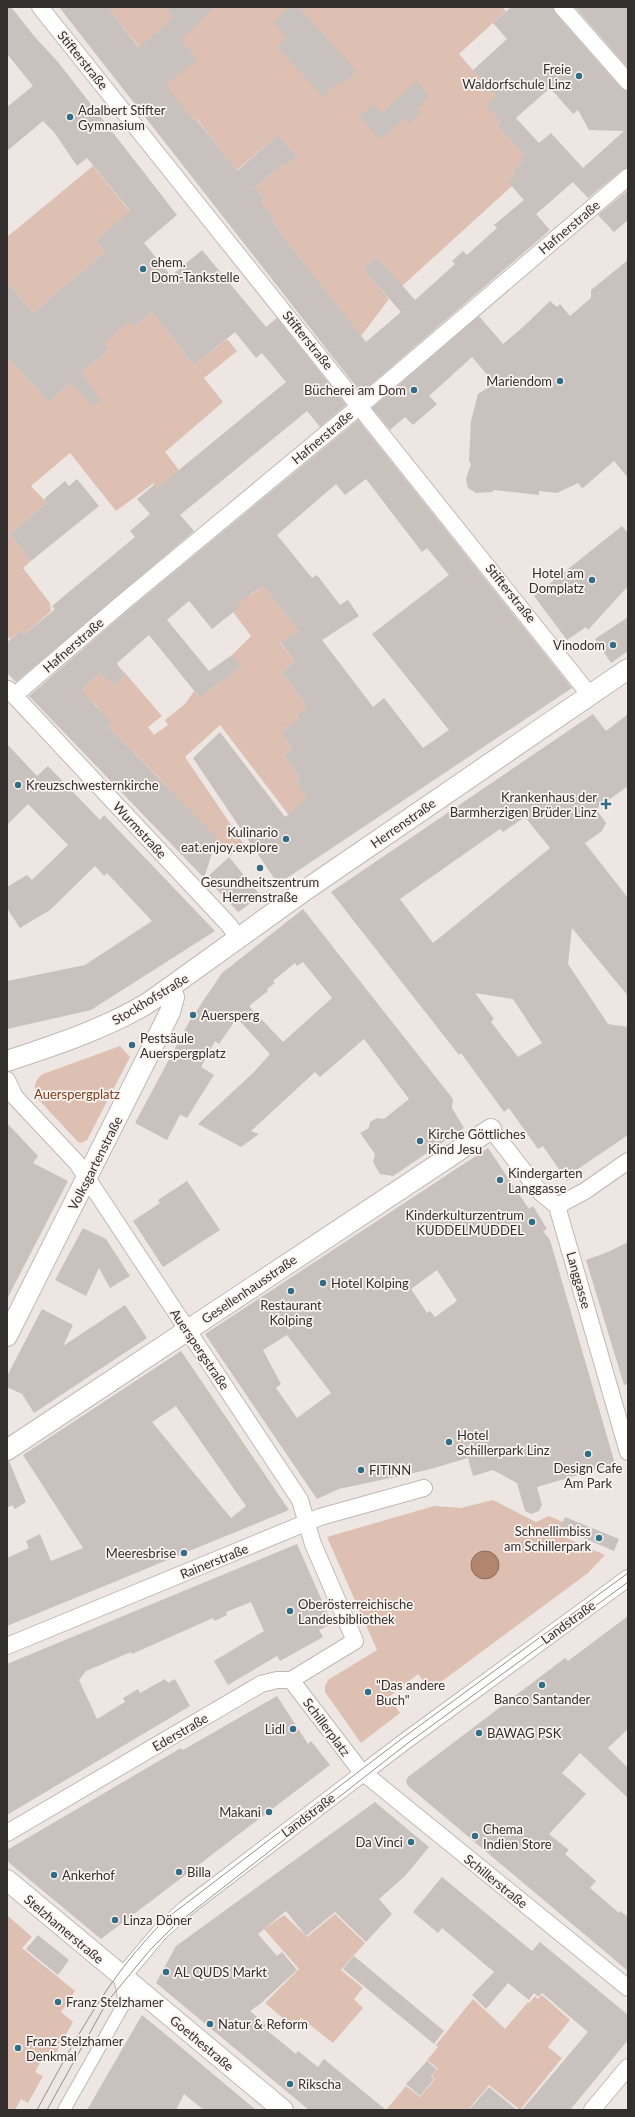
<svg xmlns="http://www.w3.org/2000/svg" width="635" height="2117" viewBox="0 0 635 2117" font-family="Lato,sans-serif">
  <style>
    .green { fill: #ddc0b2 }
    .water { fill: #b2856f; stroke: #8c6b5c }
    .building { fill: #c8c1bd; fill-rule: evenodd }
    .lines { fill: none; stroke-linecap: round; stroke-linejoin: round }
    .pedestrian-casing { stroke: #c0b8b5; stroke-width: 14 }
    .minor-casing { stroke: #c0b8b5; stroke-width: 18 }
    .tertiary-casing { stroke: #c0b8b5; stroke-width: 22 }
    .pedestrian { stroke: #fff; stroke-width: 12 }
    .minor { stroke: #fff; stroke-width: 16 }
    .tertiary { stroke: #fff; stroke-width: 20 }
    .tram { stroke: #948f8c; stroke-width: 1 }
    .poi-dot { fill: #326d85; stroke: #fbf3ef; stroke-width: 1.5 }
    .labels { text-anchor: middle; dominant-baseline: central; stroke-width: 3.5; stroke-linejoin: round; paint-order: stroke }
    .street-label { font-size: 13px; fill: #322f2e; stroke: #fbf3ef }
    .poi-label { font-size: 13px; fill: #322f2e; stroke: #fbf3ef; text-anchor: start }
    .park-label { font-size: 13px; fill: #783d1c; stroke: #fbf3ef }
  </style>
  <rect width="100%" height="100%" fill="#eee6e2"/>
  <path class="green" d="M104,7H502L506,11L459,54L496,96L501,122L497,126L524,155L520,160L522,162L512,171L516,175L512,186L402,286L377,257L363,269L389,299L361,336L272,222L275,219L261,202L264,199L255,188L252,191L282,164L284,167L297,156L278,135L236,171L197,119L194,121L134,52L139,47L110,11Z
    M93,166L139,223L116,224L96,240L105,252L33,313L7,282V237Z
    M152,312L194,365L227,339L237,351L204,378L223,402L165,452L179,470L157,488L154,483L116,511L70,453L31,486L47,503L9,534L31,561L23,568L50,603L51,611L25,634L21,631L10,639L7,636V357L49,402L71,382L85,379L81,373L109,349L102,341L128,317L135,326Z
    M233,573L251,595L263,586L291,621L301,612L324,615L280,643L295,662L282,672L307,707L296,716L320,749L290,725L281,732L292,749L284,755L301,779L296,782L321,817L304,812L288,814L220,725L185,757L244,844L230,856L162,781L107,725L111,723L95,704L70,688L82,689L115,660L120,668L109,680L115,686L126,674L162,716L148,727L154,735L168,725L165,720L185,704L194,691L200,698L241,666L232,655L251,636L233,612L239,607L221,583Z
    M120,1046L130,1057L87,1140L81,1143L78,1142L39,1100C33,1090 33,1081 43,1074Z
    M493,1500L536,1522L549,1516L572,1526L566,1538L605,1555L588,1573L430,1690L418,1674L389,1697L400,1713L361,1743L325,1692V1686L328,1680L377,1650L327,1537L434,1506L461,1508Z
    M335,1914L365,1943L341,1970L363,1988L354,1999L363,2008L333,2043L301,2018L293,2027L265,2003L299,1969L264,1929L284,1915L307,1937Z
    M7,1915L32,1937L22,1948L75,1991L61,2012L73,2022L53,2058L45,2054L35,2072L43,2076L28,2103L21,2099L15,2110H7Z
    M542,1995L570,2020L548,2047L562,2058L520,2110L489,2085L468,2110H386L406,2086L420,2097L435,2079L432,2076L438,2069L427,2060L438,2047L436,2045L473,1999L505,2029L528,2002L529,2003L535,1996L538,1999Z"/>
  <path class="water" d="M471 1565a14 14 0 1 1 28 0a14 14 0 1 1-28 0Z"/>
  <path class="building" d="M7,7H11L34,36L58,62L177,215L144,243L171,276L202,250L266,327L277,318L346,405L320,427L307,411L180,515L194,531L16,682L7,673V642L21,631L25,634L55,609L52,606L135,537L130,531L150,514L137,499L155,484L157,488L286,382L262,353L256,358L235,332L194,365L152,312L135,326L130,321L104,343L109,349L81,373L101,400L93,407L71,382L49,402L7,357V282L33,313L105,252L96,240L130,211L87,158L77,166L54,132L43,121L7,151V107L33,86L7,54Z
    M59,7H107L139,48L174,17L166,7H215L181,40L197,60L165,85L194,121L196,119L237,171L278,135L297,156L284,167L282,164L255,188L264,199L261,202L275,219L272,222L366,342L401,312L363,269L377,257L415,300L455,264L452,261L463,251L467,255L497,228L494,225L524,200L508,182L516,175L512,171L522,162L519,160L524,155L497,126L501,122L486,105L496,96L473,70L507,39L493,23L511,7H553L555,13L621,88L628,91V168L622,170L588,198L573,182L536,214L550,230L361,393ZM550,88L573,114L578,110L589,130L624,131L583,168L551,133L539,143L516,118Z
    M290,7H298L357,71L341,85L338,82L323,97L277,47L287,38L273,23Z
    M575,7H628V68Z
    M416,81L430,96L416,110L420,113L409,124L404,119L380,139L359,117L373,104L382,113Z
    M628,190V220L614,232L598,215Z
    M628,260V478L614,461L584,487L582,488L578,483L557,493L539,491V495L494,490L492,492L476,493L468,488L466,479L471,464L469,461L471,421L478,394L492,385L487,379L489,377L472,357L429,396L437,404L413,425L405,417L390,430L372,408L479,316L503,344L523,327L550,301L557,307L560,304L570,316L591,298V290Z
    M358,420L572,688L278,884L193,758L220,732L285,817L307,798L296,782L301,779L284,755L292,749L281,732L299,719L296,716L307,707L282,672L295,662L280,642L299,631L263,586L237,604L240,607L212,629L189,601L167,620L209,671L232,655L241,666L200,698L149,635L116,664L126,674L115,686L100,673L81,690L112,723L107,725L217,838L204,878L29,696L127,611ZM366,479L422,552L427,548L449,575L372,634L449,730L423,748L384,698L373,707L322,640L359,616L348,600L340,605L317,575L312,578L277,535L336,484L345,495Z
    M77,479L99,506L31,561L9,534L47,503L44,499L65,481L69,486Z
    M622,526L628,533V586L588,630L586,627L567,640L534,596Z
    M628,617V651L611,663L595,639Z
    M593,714L606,731L628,714V786L596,809L606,823L602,831L585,843L628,898V996L572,928L568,964L608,1024L628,1027V1135L578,1169L580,1172L567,1181L543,1146L538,1149L509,1108L504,1112L461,1053L459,1055L331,892ZM525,817L550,848L433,943L400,899L500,829L503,832ZM475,993L513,999L542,1043L518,1057L491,1022L494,1019Z
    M7,744L37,776L48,766L100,820L104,815L215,931L91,1010L7,1029V981L85,965L152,921L107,873L104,876L95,866L50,910L20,928L7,908V887L27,875L32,880L68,845L28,804L7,825Z
    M229,857L261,896L238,912L206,878Z
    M303,909L453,1099L452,1108L464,1128L393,1176L380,1174L373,1162L375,1154L360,1133L369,1128L370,1122L377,1118L384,1119L409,1099L364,1039L320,1077L315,1072L251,1131L259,1134L241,1147L198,1124L255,1071L270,1054L237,1018L219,1044L215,1041L201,1067L214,1075L187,1118L180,1115L167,1140L135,1123L189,1022L222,973ZM303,962L332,998L283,1042L249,1006L268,991L267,989L275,983L273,981L295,963L297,966Z
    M7,1123L38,1156L33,1163L68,1181L7,1299Z
    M488,1148L529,1209L533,1206L547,1229L543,1231L550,1240L615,1464L537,1487L542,1505L539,1511L531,1514L525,1511L517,1483L493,1470L473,1476L468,1458L427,1470L339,1489L317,1499L205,1334ZM437,1270L457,1301L435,1317L430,1311L427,1313L411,1289ZM287,1335L331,1393L297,1418L276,1388L281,1384L263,1350Z
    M187,1181L220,1230L163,1267L133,1221L160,1203L158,1200Z
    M83,1228L106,1239L130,1276L110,1288L99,1268L86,1296L55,1280Z
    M628,1242V1384L624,1385L586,1260L608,1252Z
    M125,1305L147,1338L34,1413L22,1394L7,1387V1376L42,1309L73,1325L63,1346Z
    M181,1351L289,1510L7,1626V1558L29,1548L26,1541L40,1534L51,1561L83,1548L23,1455ZM176,1406L246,1506L231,1518L152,1422Z
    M7,1461H9L26,1502L15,1509L12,1505L7,1508Z
    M565,1517L619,1539L614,1551L560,1528Z
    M297,1544L330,1619L329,1625L319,1630L323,1637L280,1661L277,1656L228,1685L214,1661L264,1631L251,1602L226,1612L227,1615L215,1621L213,1618L132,1654L131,1652L86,1671L79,1680L97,1719L125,1702L123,1698L138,1689L140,1693L165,1679L168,1683L175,1679L190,1706L7,1815V1664Z
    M628,1616V1729L608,1748L628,1768V1798L580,1753L562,1773L586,1794L549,1834L569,1850L565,1854L596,1881L590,1888L619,1913L620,1911L628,1917V1971L408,1786L406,1781L408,1777L565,1658L568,1661Z
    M277,1696L308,1744L311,1741L330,1765L101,1939L7,1861V1850L181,1748L183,1750Z
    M375,1802L429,1847L405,1876L379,1899L392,1914L366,1942L335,1912L306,1936L286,1911L258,1934L277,1956L282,1952L297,1970L260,2004L250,2011L266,2025L264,2028L296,2054L298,2051L318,2067L324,2059L386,2110H309L156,1983L176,1946Z
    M442,1877L532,1951L540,1942L628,2015V2040L570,2110H522L588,2032L542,1993L539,1997L534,1993L529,2000L508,1983L486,2009L472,1995L494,1972L442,1928L438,1933L413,1912Z
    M38,1935L69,1960L58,1975L26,1949Z
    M354,1956L444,2031L434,2044L343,1969Z
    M142,2015L176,2043L256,2110H204L184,2094L176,2110H87Z
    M427,2061L437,2070L431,2076L434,2079L420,2096L406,2084Z
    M489,2087L517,2110H469Z"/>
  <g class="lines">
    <defs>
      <path id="pedestrian" d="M64,2110L125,2002"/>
      <path id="minor" d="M40,7L589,694
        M562,7L628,82
        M8,689L229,925L239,939
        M15,695L121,604L367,400L628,177
        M7,1080L15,1097L77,1163L300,1500L313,1544L355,1641L291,1680H277L261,1684L7,1833
        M491,1129L540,1192L557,1206L628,1452
        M557,1206L585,1191L628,1161
        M7,1646L320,1517L424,1488
        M291,1680L360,1770L628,1988
        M125,2002L126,1996L122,1977L159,1933L185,1909L404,1742L628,1578
        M592,2110L628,2067"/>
      <path id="tertiary" d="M7,1061C56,1045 104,1029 148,1003L304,891L628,669
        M7,1336L170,1012L174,997L170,989
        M7,1450L491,1129
        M7,1880L283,2110"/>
    </defs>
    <use href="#pedestrian" class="pedestrian-casing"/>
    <use href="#minor" class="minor-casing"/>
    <use href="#tertiary" class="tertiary-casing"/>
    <use href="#pedestrian" class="pedestrian"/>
    <use href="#minor" class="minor"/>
    <use href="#tertiary" class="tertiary"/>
    <path class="tram" d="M37,2110C75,2040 109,1974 167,1918L404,1737L628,1573
      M47,2110L107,2002L150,1950L174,1926L408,1743L628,1582"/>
  </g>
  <g class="poi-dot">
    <circle cx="579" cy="76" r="4"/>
    <circle cx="70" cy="117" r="4"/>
    <circle cx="143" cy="269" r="4"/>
    <circle cx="560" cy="381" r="4"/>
    <circle cx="414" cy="390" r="4"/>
    <circle cx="592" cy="580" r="4"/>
    <circle cx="613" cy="645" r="4"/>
    <circle cx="18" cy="785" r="4"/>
    <path d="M604 798h4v4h4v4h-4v4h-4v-4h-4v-4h4z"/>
    <circle cx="286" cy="839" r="4"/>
    <circle cx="260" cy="868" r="4"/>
    <circle cx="193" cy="1015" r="4"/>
    <circle cx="132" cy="1045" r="4"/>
    <circle cx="420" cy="1141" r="4"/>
    <circle cx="500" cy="1180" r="4"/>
    <circle cx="532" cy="1222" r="4"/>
    <circle cx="323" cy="1283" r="4"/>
    <circle cx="291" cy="1291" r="4"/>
    <circle cx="449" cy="1442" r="4"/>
    <circle cx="588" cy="1454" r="4"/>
    <circle cx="361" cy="1470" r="4"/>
    <circle cx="599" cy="1538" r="4"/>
    <circle cx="184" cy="1553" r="4"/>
    <circle cx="290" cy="1611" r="4"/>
    <circle cx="542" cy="1685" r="4"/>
    <circle cx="368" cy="1692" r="4"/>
    <circle cx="293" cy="1729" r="4"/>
    <circle cx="479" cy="1733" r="4"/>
    <circle cx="269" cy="1812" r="4"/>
    <circle cx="475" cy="1836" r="4"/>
    <circle cx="411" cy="1842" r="4"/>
    <circle cx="179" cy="1872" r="4"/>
    <circle cx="54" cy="1875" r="4"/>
    <circle cx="115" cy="1920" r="4"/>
    <circle cx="166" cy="1972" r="4"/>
    <circle cx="58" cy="2002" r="4"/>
    <circle cx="210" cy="2024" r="4"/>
    <circle cx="18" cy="2048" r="4"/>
    <circle cx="290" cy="2084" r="4"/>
  </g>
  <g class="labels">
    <g class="street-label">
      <text transform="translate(83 60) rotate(51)">Stifterstraße</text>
      <text transform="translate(569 227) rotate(-40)">Hafnerstraße</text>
      <text transform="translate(308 340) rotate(51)">Stifterstraße</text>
      <text transform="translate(322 437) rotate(-40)">Hafnerstraße</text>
      <text transform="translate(511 593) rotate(51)">Stifterstraße</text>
      <text transform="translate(73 645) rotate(-41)">Hafnerstraße</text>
      <text transform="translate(403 823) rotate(-35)">Herrenstraße</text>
      <text transform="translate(140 830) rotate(47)">Wurmstraße</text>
      <text transform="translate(150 999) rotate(-31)">Stockhofstraße</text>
      <text transform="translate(95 1163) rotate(-63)">Volksgartenstraße</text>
      <text transform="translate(579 1280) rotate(74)">Langgasse</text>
      <text transform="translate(249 1289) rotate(-34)">Gesellenhausstraße</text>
      <text transform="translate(200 1349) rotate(56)">Auerspergstraße</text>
      <text transform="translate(214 1561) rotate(-22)">Rainerstraße</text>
      <text transform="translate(568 1622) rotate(-36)">Landstraße</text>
      <text transform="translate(327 1727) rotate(53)">Schillerplatz</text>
      <text transform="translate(180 1732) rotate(-30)">Ederstraße</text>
      <text transform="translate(308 1815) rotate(-37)">Landstraße</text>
      <text transform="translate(496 1881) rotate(39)">Schillerstraße</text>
      <text transform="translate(64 1929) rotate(40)">Stelzhamerstraße</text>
      <text transform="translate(202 2043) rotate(40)">Goethestraße</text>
    </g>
    <g class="poi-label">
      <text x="571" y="69" text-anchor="end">Freie<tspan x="571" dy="15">Waldorfschule Linz</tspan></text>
      <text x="78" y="110">Adalbert Stifter<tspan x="78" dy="15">Gymnasium</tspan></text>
      <text x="151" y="262">ehem.<tspan x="151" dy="15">Dom-Tankstelle</tspan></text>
      <text x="552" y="381" text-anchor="end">Mariendom</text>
      <text x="406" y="390" text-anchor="end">Bücherei am Dom</text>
      <text x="584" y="573" text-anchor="end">Hotel am<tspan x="584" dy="15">Domplatz</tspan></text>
      <text x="605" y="645" text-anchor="end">Vinodom</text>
      <text x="26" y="785">Kreuzschwesternkirche</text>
      <text x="597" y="797" text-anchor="end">Krankenhaus der<tspan x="597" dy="15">Barmherzigen Brüder Linz</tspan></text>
      <text x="278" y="832" text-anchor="end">Kulinario<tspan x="278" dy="15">eat.enjoy.explore</tspan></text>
      <text x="260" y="882" text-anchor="middle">Gesundheitszentrum<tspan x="260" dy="15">Herrenstraße</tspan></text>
      <text x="201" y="1015">Auersperg</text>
      <text x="140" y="1038">Pestsäule<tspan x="140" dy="15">Auerspergplatz</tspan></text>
      <text x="428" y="1134">Kirche Göttliches<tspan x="428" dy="15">Kind Jesu</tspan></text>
      <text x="508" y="1173">Kindergarten<tspan x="508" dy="15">Langgasse</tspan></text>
      <text x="524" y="1215" text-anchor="end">Kinderkulturzentrum<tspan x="524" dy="15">KUDDELMUDDEL</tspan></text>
      <text x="331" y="1283">Hotel Kolping</text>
      <text x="291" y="1305" text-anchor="middle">Restaurant<tspan x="291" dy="15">Kolping</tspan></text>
      <text x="457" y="1435">Hotel<tspan x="457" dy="15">Schillerpark Linz</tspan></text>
      <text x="588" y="1468" text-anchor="middle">Design Cafe<tspan x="588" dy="15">Am Park</tspan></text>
      <text x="369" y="1470">FITINN</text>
      <text x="591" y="1531" text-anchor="end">Schnellimbiss<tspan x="591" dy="15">am Schillerpark</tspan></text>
      <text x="176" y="1553" text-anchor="end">Meeresbrise</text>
      <text x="298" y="1604">Oberösterreichische<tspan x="298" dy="15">Landesbibliothek</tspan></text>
      <text x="376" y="1685">"Das andere<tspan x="376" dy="15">Buch"</tspan></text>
      <text x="542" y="1699" text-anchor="middle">Banco Santander</text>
      <text x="285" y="1729" text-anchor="end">Lidl</text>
      <text x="487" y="1733">BAWAG PSK</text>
      <text x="261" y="1812" text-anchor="end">Makani</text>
      <text x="483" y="1829">Chema<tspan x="483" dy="15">Indien Store</tspan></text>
      <text x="403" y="1842" text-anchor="end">Da Vinci</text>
      <text x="187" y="1872">Billa</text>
      <text x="62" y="1875">Ankerhof</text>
      <text x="123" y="1920">Linza Döner</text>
      <text x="174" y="1972">AL QUDS Markt</text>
      <text x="66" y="2002">Franz Stelzhamer</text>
      <text x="218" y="2024">Natur &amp; Reform</text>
      <text x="26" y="2041">Franz Stelzhamer<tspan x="26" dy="15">Denkmal</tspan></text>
      <text x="298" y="2084">Rikscha</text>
    </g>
    <g class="park-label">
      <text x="77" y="1094">Auerspergplatz</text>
    </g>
  </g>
  <rect width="635" height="2117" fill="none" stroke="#322f2e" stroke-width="16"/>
</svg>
